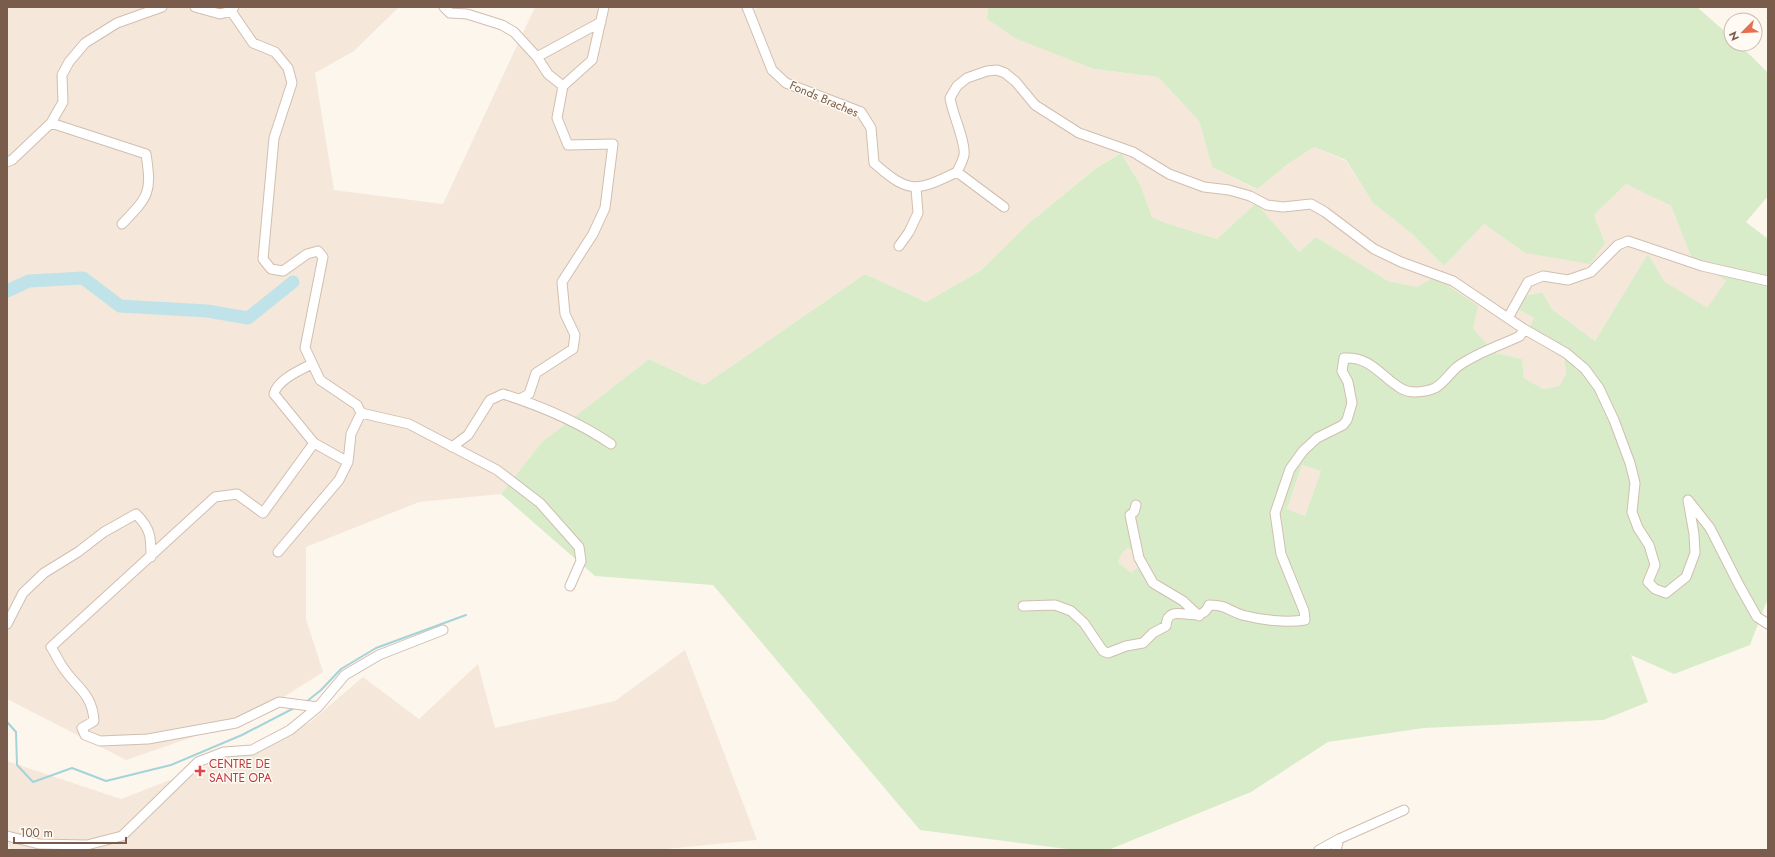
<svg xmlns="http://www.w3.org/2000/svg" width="1775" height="857" viewBox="0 0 1775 857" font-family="Jost,sans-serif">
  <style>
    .residential { fill: #f5e8da }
    .green { fill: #d8ecc9; fill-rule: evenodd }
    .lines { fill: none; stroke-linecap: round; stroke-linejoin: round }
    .stream { stroke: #a5d3da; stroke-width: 2 }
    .river { stroke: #bfe3e8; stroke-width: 13 }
    .minor-casing { stroke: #d1beb0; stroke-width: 11 }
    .minor { stroke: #fff; stroke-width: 9 }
    .health-dot { fill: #e0444e; stroke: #fffaf3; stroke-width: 1.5 }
    .labels { text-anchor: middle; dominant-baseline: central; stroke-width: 3; stroke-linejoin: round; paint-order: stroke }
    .street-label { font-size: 12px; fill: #7a5c4d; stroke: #fffaf3 }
    .health-label { font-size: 12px; fill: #be3a42; stroke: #fffaf3; text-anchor: start }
  </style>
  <rect width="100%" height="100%" fill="#fdf6ec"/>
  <path class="residential" d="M7,7H399L354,51L315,73L334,190L443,204L535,7H750L752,10L760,7H988L987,19L1094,69L1158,77L1199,121L1212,167L1256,189L1288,164L1314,147L1346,161L1373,203L1411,233L1444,266L1484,224L1525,253L1605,243L1594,215L1626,184L1671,206L1692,259L1726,281L1707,309L1664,281L1648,255L1595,341L1552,309L1542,292L1525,296L1516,293L1511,305L1534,318L1529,328L1564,355L1566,374L1559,386L1543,389L1524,378L1522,359L1495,353L1473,328L1435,278L1417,287L1388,281L1316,237L1299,252L1256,203L1217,239L1166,223L1152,217L1140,184L1121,153L1095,169L1028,224L980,271L926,302L865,274L704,385L649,359L542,442L501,494L419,502L306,547V619L323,672L254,716L126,760L7,699Z
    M1302,465L1321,471L1305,516L1287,509Z
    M1128,548L1141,557V565L1131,574L1118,562L1122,553Z
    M685,650L757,840L656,850H10L7,834V761L121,799L222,760L309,723L363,677L419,719L478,664L495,728L615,701Z"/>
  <path class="green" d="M988,7H1697L1731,37V44H1739L1768,73V196L1746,222L1768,239V604L1766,603L1750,645L1674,674L1631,655L1648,702L1603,720L1424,728L1328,742L1251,792L1108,850H1075L920,830L713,585L595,576L501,494L542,442L649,359L704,385L865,274L926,302L980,271L1028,224L1095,169L1121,153L1140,184L1152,217L1166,223L1217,239L1256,203L1299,252L1316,237L1388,281L1417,287L1435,277L1478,306L1473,328L1495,353L1522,359L1524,378L1543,389L1559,386L1566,374L1564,355L1572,351L1529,328L1534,318L1516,308L1525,296L1542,292L1552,309L1595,341L1648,254L1664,281L1707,308L1726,281L1692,259L1671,206L1626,184L1594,215L1605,243L1590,264L1525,253L1484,224L1444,266L1411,233L1373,203L1346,160L1314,147L1288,164L1257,189L1212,167L1199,121L1158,77L1094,69L1017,39L987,19ZM1302,465L1321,471L1305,516L1287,509ZM1128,548L1141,557V565L1131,573L1118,562L1122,553Z"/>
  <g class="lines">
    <path class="stream" d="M306,702L321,690L341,669L376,648L466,615
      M7,722L16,732L17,765L33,782L72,768L106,781L171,765L242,735L296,707"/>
    <path class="river" d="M7,291L29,281L83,278L120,306L207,311L248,318L293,282"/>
    <defs>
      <path id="minor" d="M195,7L220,14L231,11L234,7
        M444,7L450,13L467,14L502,25L514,32L537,57L548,74L563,86L592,60L604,7
        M747,7L772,70L786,83L861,112L871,128L874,163C909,194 916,192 957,172C959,167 963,161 964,155C966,142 952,113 950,98L957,86L967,78L987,71L997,70L1005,73L1016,82L1035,105L1079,133L1133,152L1169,174L1204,187L1229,190L1250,196L1267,205L1283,207L1311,204L1325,212L1374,249L1401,262L1453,281L1524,329L1566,353L1585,369L1599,388L1614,420L1630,463L1635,483L1632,512L1638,528L1649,545L1655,565L1648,582L1655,589L1666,593L1686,577L1695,553L1694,534L1688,500L1710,528L1739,585L1757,617L1768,624
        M231,11L253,43L275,52L288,68L292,83L274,138L263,259L271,269L283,271L307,254L318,251L323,257L305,348L320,380L357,405L361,413L351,434L348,462L314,443L263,513L237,494L215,497L51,647C55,653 58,660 62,666C76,688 92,692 94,721L82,728L85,735L100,741L148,739L236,723L279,702L318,707
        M537,57L601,22
        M51,123L146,154C152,193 149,196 122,224
        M7,162L12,160L51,123L63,102L62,75L69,62L85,43L117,23L162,7
        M957,172L1004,207
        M899,246L909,232L918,213L916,188
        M1508,318L1528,282L1543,276L1568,280L1591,272L1618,245L1628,241L1702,266L1768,281
        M312,364C300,370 277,380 274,394L314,443
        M520,399L529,394L536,373L573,349L575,335L565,314L562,282L593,234L605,208L613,144L568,145L557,118L563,86
        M361,413L409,424L497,470L540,503L579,547L581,561L570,586
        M452,447L468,435L490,400L503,394C541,406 577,421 611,444
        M1136,505L1134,512L1130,515L1139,558L1153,583L1183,601L1199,616
        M278,552L339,480L348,462
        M1023,606L1055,605L1071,611L1084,623L1103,651L1108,653L1126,646L1143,643L1153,633L1166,626C1168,598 1200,629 1209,605C1227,605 1227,610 1242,615C1261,620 1286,623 1305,620L1304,611L1281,554L1275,513L1290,469L1303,451L1317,438L1343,425L1347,420L1352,403L1348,382L1342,371L1344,358C1371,356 1382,378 1402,389C1411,394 1426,392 1435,388C1444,383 1450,373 1457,367C1476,353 1499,346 1520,336L1524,329
        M7,624L23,593L44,573L78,552L104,532L136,514C151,529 151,537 151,557
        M7,836L39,844L87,845L122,836L198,762L224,752L252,750L290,730L318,707L345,675L379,655L443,630
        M1319,850L1339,839
        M1336,850L1339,839L1404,810"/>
    </defs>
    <use href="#minor" class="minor-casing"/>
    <use href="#minor" class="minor"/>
  </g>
  <path class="health-dot" d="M198 765h4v4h4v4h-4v4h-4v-4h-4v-4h4z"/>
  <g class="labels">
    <g class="street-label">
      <text transform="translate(824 99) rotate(23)">Fonds Braches</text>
    </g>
    <g class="health-label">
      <text x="209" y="764">CENTRE DE<tspan x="209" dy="14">SANTE OPA</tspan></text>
    </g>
  </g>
  <rect width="1775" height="857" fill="none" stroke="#7a5c4d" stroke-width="16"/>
  <g transform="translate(1743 32) rotate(246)"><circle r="19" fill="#fffaf3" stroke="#cabbb1"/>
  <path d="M0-3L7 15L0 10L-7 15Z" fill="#e76f51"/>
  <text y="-6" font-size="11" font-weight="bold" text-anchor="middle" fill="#7a5c4d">N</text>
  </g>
  <path d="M14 837v6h112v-6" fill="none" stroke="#7a5c4d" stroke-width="2"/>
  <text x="20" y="837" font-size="12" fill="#7a5c4d" stroke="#fffaf3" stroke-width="3" paint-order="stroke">100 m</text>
</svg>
